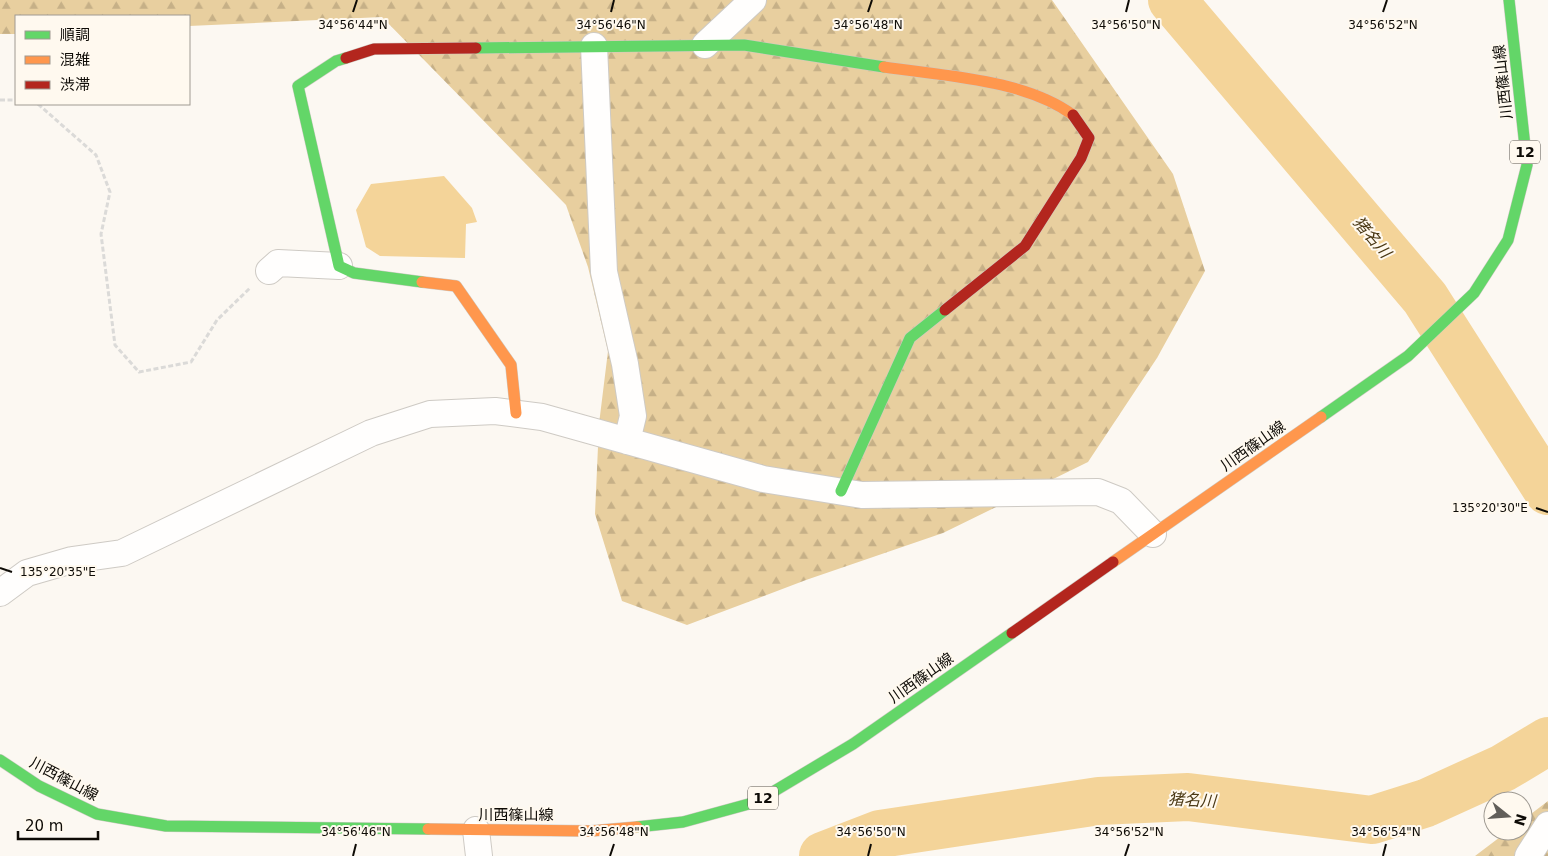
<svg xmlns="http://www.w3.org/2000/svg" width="1548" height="856" viewBox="0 0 1548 856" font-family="'DejaVu Sans','Noto Sans JP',sans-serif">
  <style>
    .forest { fill: url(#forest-firs) }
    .water { fill: #f4d499 }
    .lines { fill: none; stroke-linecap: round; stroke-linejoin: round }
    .river { stroke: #f4d499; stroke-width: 48 }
    .street-casing { stroke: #cecac4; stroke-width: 28 }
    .fast-casing { stroke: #cecac4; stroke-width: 12 }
    .slow-casing { stroke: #cecac4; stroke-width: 12 }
    .jam-casing { stroke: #cecac4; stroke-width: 12 }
    .path { stroke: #dbdad8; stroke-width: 3; stroke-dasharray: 5 2.5; stroke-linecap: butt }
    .street { stroke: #fffefd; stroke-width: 26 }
    .fast { stroke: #63d668; stroke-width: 11 }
    .slow { stroke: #ff974d; stroke-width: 11 }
    .jam { stroke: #b3261e; stroke-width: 11 }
    .ticks { fill: none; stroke: #0e0b06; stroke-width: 2 }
    .labels { text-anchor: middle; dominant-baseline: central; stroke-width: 4; stroke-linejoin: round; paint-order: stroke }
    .shield { fill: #fff9ef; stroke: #56524c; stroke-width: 1 }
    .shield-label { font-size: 14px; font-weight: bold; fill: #0e0b06 }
    .street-label { font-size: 15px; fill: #0e0b06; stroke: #fff9ef }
    .water-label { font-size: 16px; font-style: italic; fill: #4a3814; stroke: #fff9ef }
    .ticks-label { font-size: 12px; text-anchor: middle; fill: #0e0b06; stroke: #fff9ef; stroke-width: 4; stroke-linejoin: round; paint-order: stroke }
  </style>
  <defs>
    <pattern id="forest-firs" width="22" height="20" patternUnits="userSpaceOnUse" patternTransform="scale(1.25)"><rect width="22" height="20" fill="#e8cf9f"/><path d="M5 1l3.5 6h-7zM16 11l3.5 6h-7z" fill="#c6b087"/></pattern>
  </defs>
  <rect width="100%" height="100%" fill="#fcf8f2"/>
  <path class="forest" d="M0,0H1052L1173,174L1205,271L1157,358L1088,462L943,533L806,580L687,625L622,601L595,514L599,424L608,351L588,267L566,205L382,17L189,26V16H16V34H0Z
    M1548,801V856H1475L1508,831H1523V820Z"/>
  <path class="water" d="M444,176L472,208L477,222L466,224L465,258L380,256L366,247L356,210L371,184Z"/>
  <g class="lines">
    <path class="river" d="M1172,0L1425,298L1548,491
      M823,856L880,834L1099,801L1188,797L1372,820L1426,803L1503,768L1548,741"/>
    <defs>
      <path id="street" d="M705,45L753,0
        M594,46L604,272L625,364L633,416L627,441
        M269,271L278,263L339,266
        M0,593L27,573L72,560L122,553L371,433L430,414L495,411L542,417L763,479L862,495L1098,492L1121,501L1153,534
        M476,830L479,856
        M1528,856L1548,825"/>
      <path id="fast" d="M476,48L744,45L884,67
        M346,58L336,61L298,86L339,266L354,273L422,282
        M1321,417L1408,356L1474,293L1508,240L1527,165L1509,0
        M841,491L910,338L945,310
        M0,760L39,786L97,814L166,826L428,829
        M637,827L683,822L756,802L853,744L1012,633"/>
      <path id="slow" d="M884,67C943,76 1024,79 1073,115
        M422,282L456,286L511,365L516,413
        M1113,562L1321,417
        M428,829L591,831L637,827"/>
      <path id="jam" d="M346,58L374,49L476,48
        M945,310L1025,246L1081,158L1089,138L1073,115
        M1012,633L1113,562"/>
    </defs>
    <use href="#street" class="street-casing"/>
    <use href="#fast" class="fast-casing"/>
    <use href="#slow" class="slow-casing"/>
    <use href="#jam" class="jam-casing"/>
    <path class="path" d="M0,100H16
      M38,104L96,155L110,192L101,234L115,345L139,372L191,362L217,320L250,288"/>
    <use href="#street" class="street"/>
    <use href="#fast" class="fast"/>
    <use href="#slow" class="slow"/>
    <use href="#jam" class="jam"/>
  </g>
  <path class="ticks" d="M353,12L357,0M611,12L614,0M868,12L872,0M1126,12L1129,0M1383,12L1387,0M1536,508L1548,512M0,568L12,572M353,856L356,844M610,856L614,844M868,856L871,844M1125,856L1129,844M1383,856L1386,844"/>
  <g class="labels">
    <g class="shield">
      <rect x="1510" y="140.5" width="30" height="23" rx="4"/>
      <rect x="748" y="786.5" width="30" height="23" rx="4"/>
    </g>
    <g class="shield-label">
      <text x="1525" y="152">12</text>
      <text x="763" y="798">12</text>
    </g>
    <g class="street-label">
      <text transform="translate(1503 82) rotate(-96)">川西篠山線</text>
      <text transform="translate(1253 446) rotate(-35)">川西篠山線</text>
      <text transform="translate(921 678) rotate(-35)">川西篠山線</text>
      <text transform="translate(64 779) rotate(28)">川西篠山線</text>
      <text x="516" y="815">川西篠山線</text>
    </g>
    <g class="water-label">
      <text transform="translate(1372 237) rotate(50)">猪名川</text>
      <text transform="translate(1192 800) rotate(3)">猪名川</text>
    </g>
  </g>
  <g class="ticks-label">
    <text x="353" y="29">34°56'44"N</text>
    <text x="611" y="29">34°56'46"N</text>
    <text x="868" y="29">34°56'48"N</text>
    <text x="1126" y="29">34°56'50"N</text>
    <text x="1383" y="29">34°56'52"N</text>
    <text x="1490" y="512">135°20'30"E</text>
    <text x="58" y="576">135°20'35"E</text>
    <text x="356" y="836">34°56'46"N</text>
    <text x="614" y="836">34°56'48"N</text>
    <text x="871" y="836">34°56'50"N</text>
    <text x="1129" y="836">34°56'52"N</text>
    <text x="1386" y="836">34°56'54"N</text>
  </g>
  <rect x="15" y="15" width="175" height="90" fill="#fff9ef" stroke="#9f9a92"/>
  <rect x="25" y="31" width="25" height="8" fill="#63d668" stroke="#9f9a92"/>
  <text x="60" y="40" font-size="15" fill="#0e0b06">順調</text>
  <rect x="25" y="56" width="25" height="8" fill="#ff974d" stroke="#9f9a92"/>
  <text x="60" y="65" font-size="15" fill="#0e0b06">混雑</text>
  <rect x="25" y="81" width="25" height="8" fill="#b3261e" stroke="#9f9a92"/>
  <text x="60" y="90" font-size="15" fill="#0e0b06">渋滞</text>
  <g transform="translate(1508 816) rotate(107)"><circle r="24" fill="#fff9ef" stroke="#9f9a92"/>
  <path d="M0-4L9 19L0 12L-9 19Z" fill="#615e59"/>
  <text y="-8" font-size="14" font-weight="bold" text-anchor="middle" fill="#0e0b06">N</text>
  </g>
  <path d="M18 831v8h80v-8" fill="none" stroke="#0e0b06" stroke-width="2.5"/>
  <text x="25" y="831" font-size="15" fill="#0e0b06" stroke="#fff9ef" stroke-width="4" paint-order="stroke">20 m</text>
</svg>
